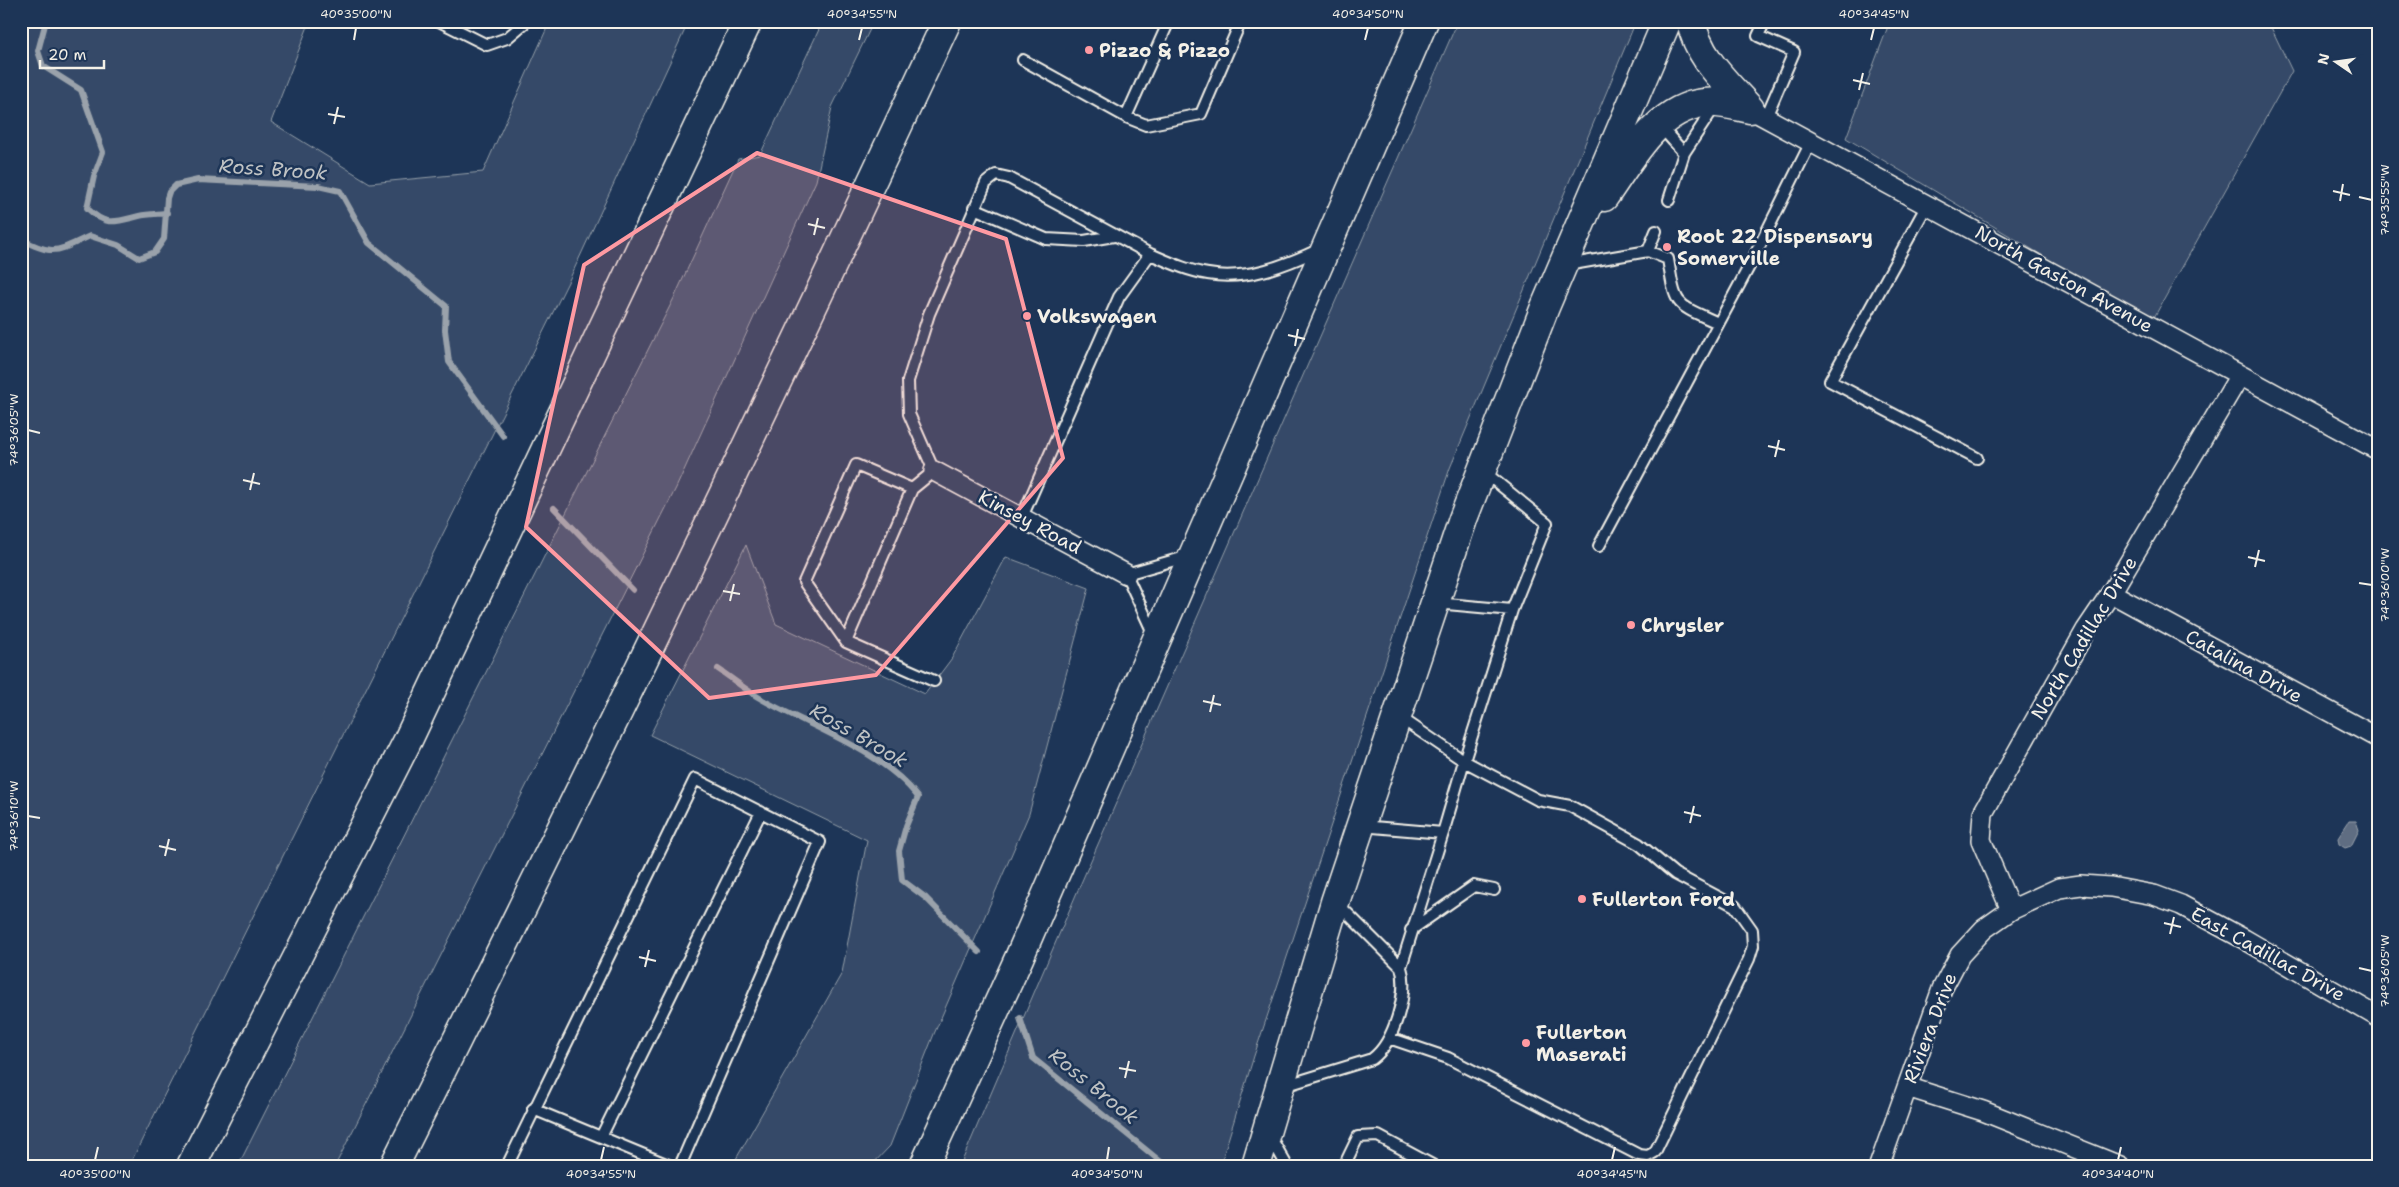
<svg xmlns="http://www.w3.org/2000/svg" width="2399" height="1187" viewBox="0 0 2399 1187" font-family="'Shantell Sans',sans-serif">
  <style>
    .green { fill: #354a67; stroke: #949ea8 }
    .water { fill: #5e6d82; stroke: #9aa2ab }
    .lines { fill: none; stroke-linecap: round; stroke-linejoin: round }
    .stream { stroke: #9aa2ab; stroke-width: 6 }
    .lane-casing { stroke: #f4f1e8; stroke-width: 14 }
    .street-casing { stroke: #f4f1e8; stroke-width: 22 }
    .highway-casing { stroke: #f4f1e8; stroke-width: 31 }
    .lane { stroke: #1d3557; stroke-width: 10 }
    .street { stroke: #1d3557; stroke-width: 19 }
    .highway { stroke: #1d3557; stroke-width: 28 }
    .marked { fill: #ff9aa2; fill-opacity: 0.2; stroke: #ff9aa2; stroke-width: 4; stroke-linejoin: round }
    .ticks { fill: none; stroke: #f4f1e8; stroke-width: 2 }
    .poi-dot { fill: #ff9aa2; stroke: #1d3557; stroke-width: 2 }
    .labels { text-anchor: middle; dominant-baseline: central; stroke-width: 5; stroke-linejoin: round; paint-order: stroke }
    .poi-label { font-size: 19px; font-weight: bold; fill: #f4f1e8; stroke: #1d3557; text-anchor: start }
    .street-label { font-size: 19px; fill: #f4f1e8; stroke: #1d3557 }
    .water-label { font-size: 20px; font-style: italic; fill: #c0c3c4; stroke: #1d3557 }
    .neatline { fill: none; stroke: #f4f1e8; stroke-width: 2 }
    .ticks-label { font-size: 12px; text-anchor: middle; fill: #f4f1e8 }
  </style>
  <rect width="100%" height="100%" fill="#1d3557"/>
  <filter id="ink" filterUnits="userSpaceOnUse"><feTurbulence type="fractalNoise" baseFrequency=".02" numOctaves="2"/><feDisplacementMap in="SourceGraphic" scale="10" xChannelSelector="R" yChannelSelector="G"/><feConvolveMatrix kernelMatrix="1 2 1 2 8 2 1 2 1" color-interpolation-filters="sRGB"/></filter>
  <g filter="url(#ink)">
    <path class="green" d="M21,21H310L271,122L370,183L483,172L550,21H689L571,276L129,1166H21Z
      M823,21H874L832,107L816,181L676,488L335,1166H238L675,296L738,159L760,155Z
      M1458,21H1636L1450,468L1254,1056L1220,1166H960L1078,890Z
      M1890,21H2268L2292,71L2152,321L1846,138Z
      M746,545L776,624L925,694L952,658L1006,557L1089,588L1029,814L934,1034L890,1146L871,1166H732L842,973L867,840L650,735Z"/>
    <path class="water" d="M2349,821H2356L2359,830L2351,846L2345,848L2339,844L2338,838Z"/>
    <g class="lines">
      <path class="stream" d="M46,21L38,51L43,66L81,90L103,152L94,176L87,208C106,227 115,222 139,216C148,214 158,214 167,213
        M21,239C54,257 57,251 90,236L118,245L139,258L155,252L164,239L167,198L169,192L176,185L198,180L318,186L340,191L369,243L446,306L445,330L449,362L503,436
        M554,508L633,590
        M718,669C733,679 747,691 763,700C813,728 883,751 918,797L906,826L899,851L902,880L926,898L979,952
        M1020,1018L1033,1058L1166,1166"/>
      <defs>
        <path id="lane" d="M439,21L487,45L507,38L527,21
          M1765,21L1758,36L1794,52L1766,117
          M1023,60L1126,117L1146,125L1201,114L1241,21
          M1126,117L1169,21
          M1660,126L1684,153
          M1669,200L1684,153L1715,106
          M1927,205L1830,381L1977,458
          M974,208L1046,239L1084,241L1114,236
          M1648,251L1656,231
          M1150,254C1169,262 1188,271 1208,274C1247,281 1286,265 1320,249
          M1567,265L1648,251L1668,259C1676,308 1674,303 1718,323
          M1599,546L1751,263L1811,142
          M1436,603L1512,610L1547,523L1483,471
          M1154,635L1126,574L1189,556
          M846,642L912,489
          M934,681L846,642L804,582L856,465L912,489L934,471L909,414L908,381L929,314L986,183L996,175L1009,178L1150,254L1119,297L1022,517
          M1361,826L1443,833L1464,761L1398,716
          M1411,930L1474,886L1494,890
          M1401,967L1443,833
          M1389,1038L1448,1058L1639,1155L1648,1156L1655,1152L1749,959L1753,946L1752,930L1735,906L1675,874L1639,844L1570,806L1538,800L1464,761L1512,610
          M1284,1086L1372,1059C1394,1043 1409,992 1401,967L1338,904
          M533,1109L671,1166
          M1270,1136L1287,1166
          M601,1137L761,812
          M507,1166L695,779L820,842L680,1166
          M1344,1166L1358,1137L1378,1136L1434,1166"/>
        <path id="street" d="M1750,109L2378,450
          M934,471L1126,574
          M2111,593L2378,738
          M2011,910L1981,840L1983,813L2086,630L2111,593L2240,375
          M1907,1087L1983,1111L2120,1166
          M1879,1166L1942,989L1960,955L1984,929L2011,910L2059,888L2081,885L2111,887L2154,895L2181,905L2244,939L2378,1017"/>
        <path id="highway" d="M1691,21C1698,58 1726,82 1750,109
          M1604,197C1630,161 1656,108 1704,103C1719,101 1735,106 1750,109
          M191,1166L408,740L748,21
          M394,1166C584,787 768,405 947,21
          M924,1166L1019,958L1424,21
          M1256,1166L1335,902L1463,519L1545,307L1667,21"/>
      </defs>
      <use href="#lane" class="lane-casing"/>
      <use href="#street" class="street-casing"/>
      <use href="#highway" class="highway-casing"/>
      <use href="#lane" class="lane"/>
      <use href="#street" class="street"/>
      <use href="#highway" class="highway"/>
    </g>
  </g>
  <path class="marked" d="M757,153L1006,239L1063,458L876,675L709,698L526,527L584,265Z"/>
  <path class="ticks" d="M354,40L356,28M859,40L862,28M1365,40L1368,28M1871,40L1874,28M1853,80L1870,84M1859,90L1863,73M328,114L345,117M334,124L338,107M2333,191L2350,195M2359,197L2372,200M2340,201L2343,184M808,224L825,228M814,235L818,218M1288,335L1305,339M1295,346L1298,329M28,430L40,433M1768,446L1785,450M1775,457L1779,440M243,480L260,484M250,490L254,473M2248,557L2265,561M2255,567L2259,550M2359,583L2372,585M723,591L740,594M730,601L734,584M1203,701L1221,705M1210,712L1214,695M1684,812L1701,816M28,816L40,818M1690,823L1694,806M159,846L176,850M165,856L169,839M2164,923L2181,927M2170,934L2174,917M639,957L656,961M645,967L649,950M2359,968L2372,971M1119,1068L1136,1071M1125,1078L1129,1061M95,1160L98,1147M601,1160L604,1147M1107,1160L1109,1147M1612,1160L1615,1147M2118,1160L2121,1147"/>
  <g class="poi-dot">
    <circle cx="1089" cy="50" r="5"/>
    <circle cx="1667" cy="247" r="5"/>
    <circle cx="1027" cy="316" r="5"/>
    <circle cx="1631" cy="625" r="5"/>
    <circle cx="1582" cy="899" r="5"/>
    <circle cx="1526" cy="1043" r="5"/>
  </g>
  <g class="labels">
    <g class="poi-label">
      <text x="1099" y="50">Pizzo &amp; Pizzo</text>
      <text x="1677" y="236">Root 22 Dispensary<tspan x="1677" dy="22">Somerville</tspan></text>
      <text x="1037" y="316">Volkswagen</text>
      <text x="1641" y="625">Chrysler</text>
      <text x="1592" y="899">Fullerton Ford</text>
      <text x="1536" y="1032">Fullerton<tspan x="1536" dy="22">Maserati</tspan></text>
    </g>
    <g class="street-label">
      <text transform="translate(2064 279) rotate(29)">North Gaston Avenue</text>
      <text transform="translate(1030 522) rotate(28)">Kinsey Road</text>
      <text transform="translate(2084 638) rotate(-59)">North Cadillac Drive</text>
      <text transform="translate(2244 666) rotate(29)">Catalina Drive</text>
      <text transform="translate(2268 954) rotate(29)">East Cadillac Drive</text>
      <text transform="translate(1930 1028) rotate(-69)">Riviera Drive</text>
    </g>
    <g class="water-label">
      <text transform="translate(273 169) rotate(4)">Ross Brook</text>
      <text transform="translate(859 735) rotate(30)">Ross Brook</text>
      <text transform="translate(1094 1086) rotate(39)">Ross Brook</text>
    </g>
  </g>
  <rect width="2399" height="1187" fill="none" stroke="#1d3557" stroke-width="55"/>
  <g transform="translate(2336 62) rotate(283)" stroke="#1d3557" stroke-width="4" paint-order="stroke">
  <path d="M0-4L9 19L0 12L-9 19Z" fill="#f4f1e8"/>
  <text y="-8" font-size="14" font-weight="bold" text-anchor="middle" fill="#f4f1e8">N</text>
  </g>
  <path d="M40 60v8h64v-8" fill="none" stroke="#f4f1e8" stroke-width="2.5"/>
  <text x="48" y="60" font-size="15" fill="#f4f1e8" stroke="#1d3557" stroke-width="4" paint-order="stroke">20 m</text>
  <rect x="28" y="28" width="2344" height="1132" class="neatline"/>
  <g class="ticks-label">
    <text x="356" y="18">40°35'00"N</text>
    <text x="862" y="18">40°34'55"N</text>
    <text x="1368" y="18">40°34'50"N</text>
    <text x="1874" y="18">40°34'45"N</text>
    <text transform="translate(2385 200) rotate(-90)" y="4">74°35'55"W</text>
    <text transform="translate(14 430) rotate(-90)" y="4">74°36'05"W</text>
    <text transform="translate(2385 585) rotate(-90)" y="4">74°36'00"W</text>
    <text transform="translate(14 816) rotate(-90)" y="4">74°36'10"W</text>
    <text transform="translate(2385 971) rotate(-90)" y="4">74°36'05"W</text>
    <text x="95" y="1178">40°35'00"N</text>
    <text x="601" y="1178">40°34'55"N</text>
    <text x="1107" y="1178">40°34'50"N</text>
    <text x="1612" y="1178">40°34'45"N</text>
    <text x="2118" y="1178">40°34'40"N</text>
  </g>
</svg>
